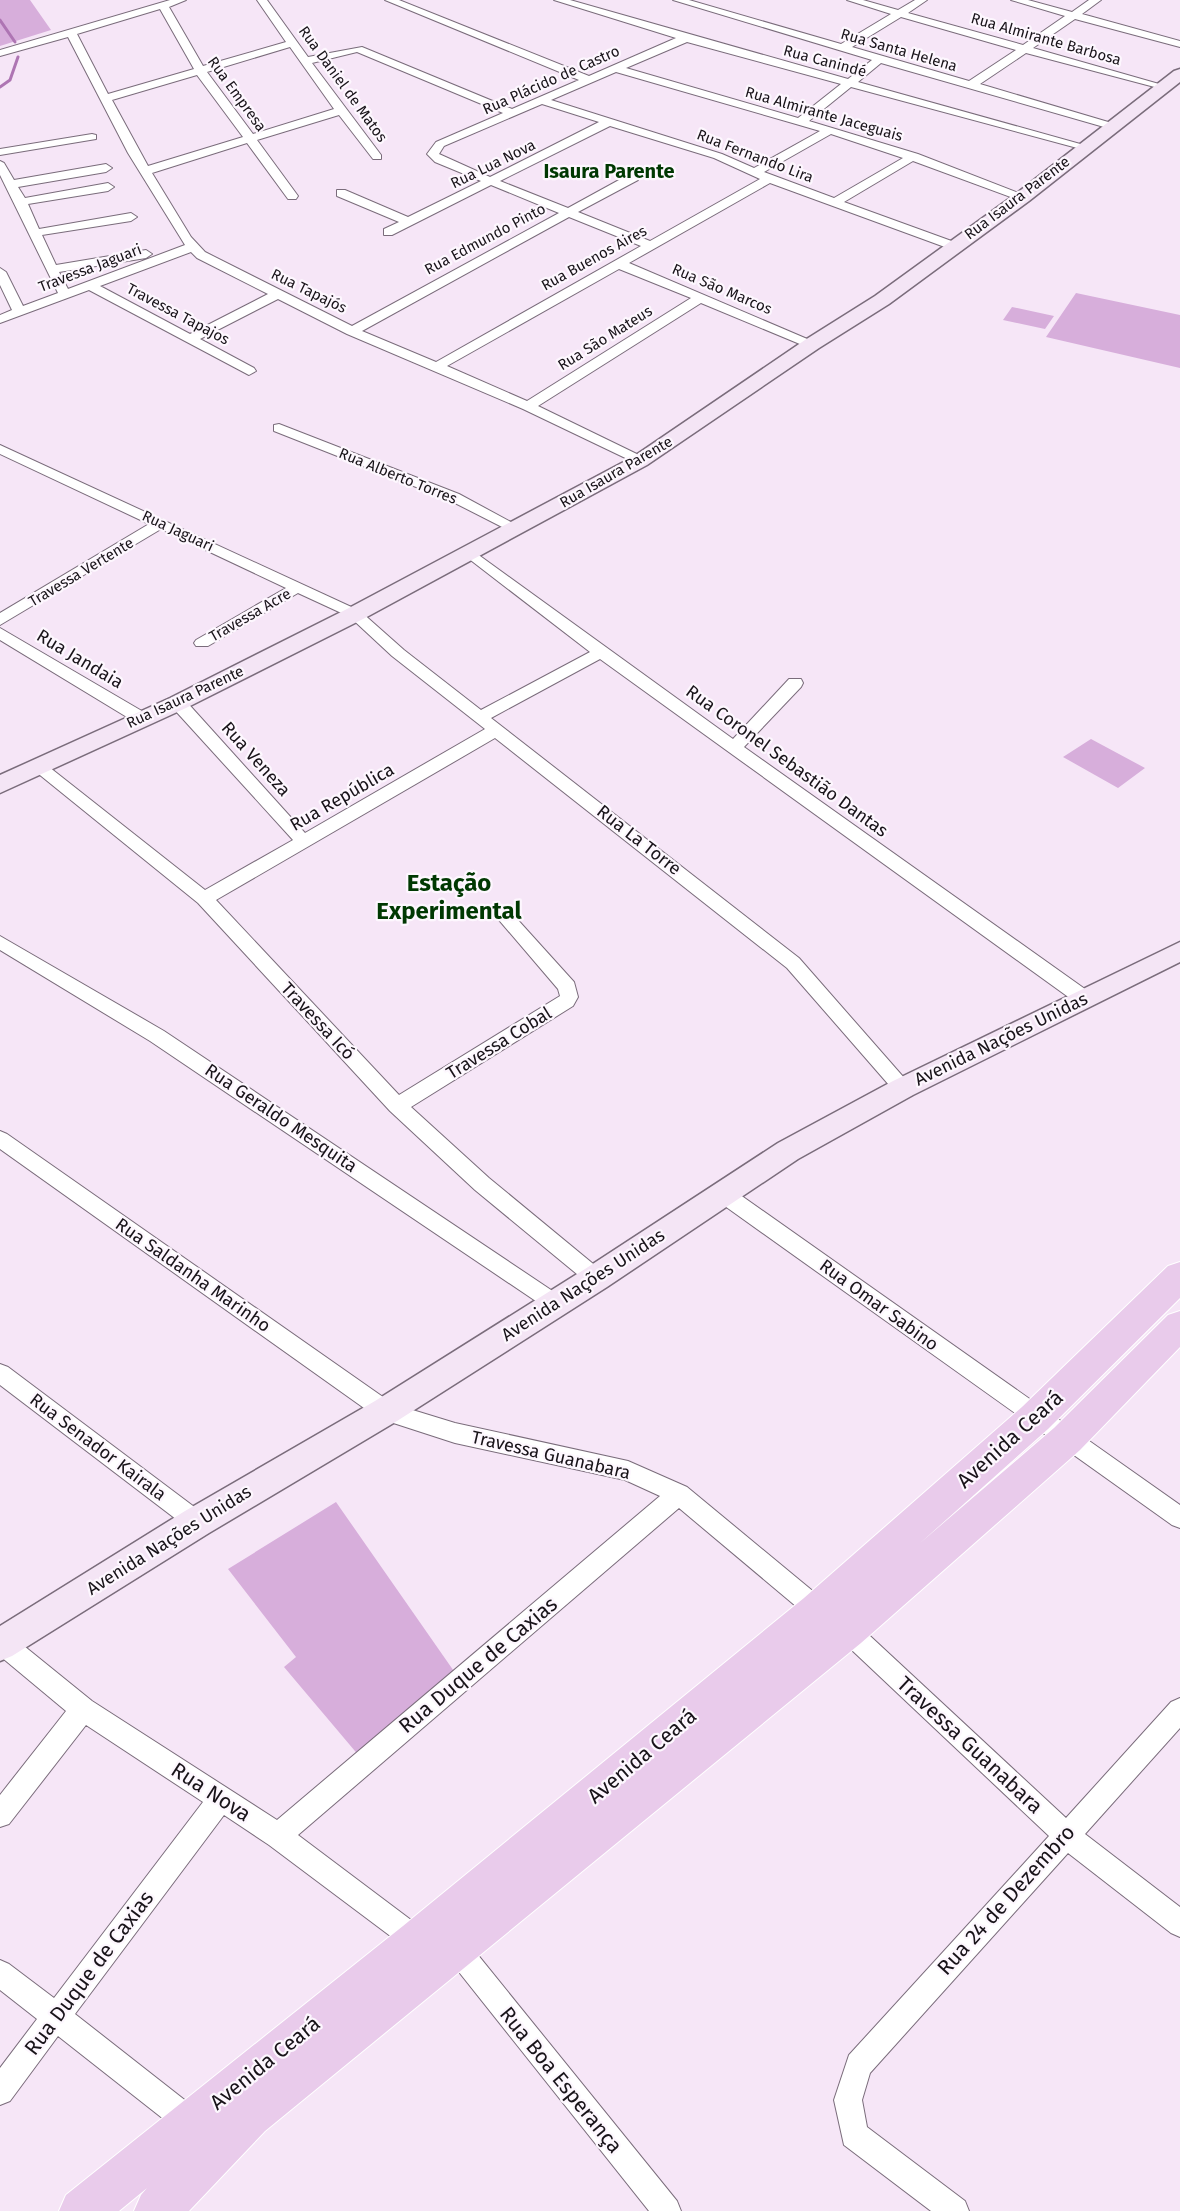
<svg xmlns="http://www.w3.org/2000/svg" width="1180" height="2211" viewBox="0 0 1180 2211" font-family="'Fira Sans',sans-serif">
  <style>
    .green { fill: #d7aedb }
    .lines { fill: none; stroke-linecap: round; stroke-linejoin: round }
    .stream { stroke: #ae75b3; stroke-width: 3 }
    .street-casing { stroke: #7a6c7b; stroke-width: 2 }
    .secondary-casing { stroke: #7a6c7b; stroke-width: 3 }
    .primary-casing { stroke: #fff; stroke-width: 2 }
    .street { fill: #fff; fill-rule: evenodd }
    .secondary { fill: #f4e5f5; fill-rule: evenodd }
    .primary { fill: #e9cbeb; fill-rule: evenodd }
    .labels { text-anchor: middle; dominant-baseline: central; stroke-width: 4.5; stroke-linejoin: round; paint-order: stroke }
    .far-street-label { font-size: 15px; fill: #181319; stroke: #fdf7fe }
    .street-label { font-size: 18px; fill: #181319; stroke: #fdf7fe }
    .far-district-label { font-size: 20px; font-weight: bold; fill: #003802; stroke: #fdf7fe }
    .near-street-label { font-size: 21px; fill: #181319; stroke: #fdf7fe }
    .district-label { font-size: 24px; font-weight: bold; fill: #003802; stroke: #fdf7fe }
  </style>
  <rect width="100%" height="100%" fill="#f6e6f7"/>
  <path class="green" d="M0,0H30L51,30L0,46Z
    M1076,293L1180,315V368L1046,337Z
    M1012,307L1054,316L1045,329L1003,320Z
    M1091,739L1145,768L1118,788L1063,757Z
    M336,1502L458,1677L360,1757L284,1667L296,1657L228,1569Z"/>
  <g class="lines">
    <path class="stream" d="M0,20L15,42
      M0,87L10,80L18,57"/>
    <defs>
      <path id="street" d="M170,0H186L169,7L203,66L286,42L257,0H267L308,57L362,47L512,109L579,80L385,0H399L589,76L676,38L554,0H570L848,79L872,60L673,0H689L841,44L891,14L847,0H863L898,10L915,0H927L908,13L1023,45L1065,16L1011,0H1028L1072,12L1089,0H1101L1082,14L1180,41V47L1075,19L1033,48L1166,86V90L1026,53L980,84L1115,124V128L1111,129L881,63L858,82L1091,147L1081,149L851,87L809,121L918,154L1029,197L1019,200L913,161L844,202L957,243L959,246L953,250L770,183L629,263L819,344L812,348L807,347L701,303L538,406L645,458L647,461L640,465L523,409L347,334L278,299L200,339L254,368L256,371L249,375L89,290L0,323V315L12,310L0,285V268L6,272L23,306L58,293L0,175V161L4,163L14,180L106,164L112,168L106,172L18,187L25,198L108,183L114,187L108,191L28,204L39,229L131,213L137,217L131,221L42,235L56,265L146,250L152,254L146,258L59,272L68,289L185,245L128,153L68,37L0,56V50ZM160,9L194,69L108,94L77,34ZM901,17L1016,50L969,81L852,47ZM687,42L841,84L798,118L626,68ZM290,47L334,109L253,134L207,72ZM357,52L503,113L436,142L427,154L435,162L481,181L408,217L345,190H337V196L399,222L384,229V235H392L491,185L559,213L352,326L205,252L191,237L152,173L247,143L288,199H296L298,196L257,140L339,115L373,159H381V155L312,63ZM616,72L796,124L820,131L754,168L722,154L551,100ZM197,75L243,137L148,166L112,100ZM542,104L599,122L490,177L439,154L444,146ZM610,126L714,158L760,179L650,241L578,212L638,180V174H630L568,208L500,181ZM831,134L903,158L834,198L764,172ZM569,217L641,246L436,362L362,331ZM191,252L197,258L268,294L190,334L100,286ZM619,269L691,298L527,401L447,366Z
        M92,134L96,135V139L0,155V149Z
        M279,424L459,494L522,528L520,531H510L449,500L274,431V425Z
        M0,445L360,611L404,650L481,710L590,652L464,555L462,552L464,549L469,548L733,739L789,679H801L803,683L801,687L744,747L1092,994L1094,999L1092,1004H1078L600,659L491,718L799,958L913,1088L910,1093L903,1095L896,1093L787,968L495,738L216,900L399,1095L560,996L558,989L493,913L496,909H508L574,982L578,997L573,1006L411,1107L489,1178L603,1272L606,1278L603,1284L596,1286L589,1284L475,1190L390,1111L198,903L30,767L32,763H44L205,890L293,840L172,707L170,703L172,699H184L305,833L485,729L392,656L350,617L298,593L208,646H196L194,643L196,640L286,588L161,529L0,625V613L149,524L0,454Z
        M0,628L147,714L149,718L147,722H135L0,640Z
        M0,936L164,1031L563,1298L567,1304L563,1310L556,1313L549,1310L150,1041L0,950Z
        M0,1131L7,1134L393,1404L455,1423L628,1461L687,1487L826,1602L830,1610L826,1618L818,1621L810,1618L679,1508L298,1835L427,1932L431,1941L427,1950L418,1954L409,1950L269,1845L224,1815L75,2014L200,2112L204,2122L200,2132L190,2136L180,2132L58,2036L10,2101L0,2105V2068L37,2019L0,1990V1960L9,1964L54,1998L203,1802L86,1725L9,1824L0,1827V1795L66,1711L0,1656V1630L8,1633L92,1701L277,1820L660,1496L625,1480L455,1443L378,1418L0,1149Z
        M722,1185L729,1187L1180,1505V1528L1172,1525L715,1199L712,1193L715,1187Z
        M0,1364L8,1367L205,1515L208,1522L205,1529L197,1532L189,1529L0,1385Z
        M847,1619L855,1622L1066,1818L1171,1702L1180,1698V1728L1085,1834L1180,1907V1937L1171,1933L1068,1853L870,2073L862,2100L867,2127L965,2201L969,2211H931L844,2145L834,2100L849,2055L1049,1836L839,1638L835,1630L839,1622Z
        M456,1935L465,1939L677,2201L681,2211H649L447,1957L443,1948L447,1939Z"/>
      <path id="secondary" d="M1180,69V82L1029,201L889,304L819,348L647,465L363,619L186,708L0,793V775L170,698L347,609L633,457L805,340L875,296L1017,193L1174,71Z
        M1180,942V962L913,1095L798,1159L607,1287L397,1421L209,1533L12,1656L0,1661V1626L185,1511L375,1401L585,1269L778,1143L893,1081Z"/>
      <path id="primary" d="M1180,1262V1298L1048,1429L919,1544L1054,1428L1168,1315L1180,1311V1347L1080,1450L861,1643L265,2131L189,2211H134L141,2195L147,2188L119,2211H59L66,2195L403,1926L804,1598L1022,1407L1168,1266Z"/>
    </defs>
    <use href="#street" class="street-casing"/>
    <use href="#secondary" class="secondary-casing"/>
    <use href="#primary" class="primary-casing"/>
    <use href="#street" class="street"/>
    <use href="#secondary" class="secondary"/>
    <use href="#primary" class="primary"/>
  </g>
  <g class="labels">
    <g class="far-street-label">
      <text transform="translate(1046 39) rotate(16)">Rua Almirante Barbosa</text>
      <text transform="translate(899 50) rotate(16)">Rua Santa Helena</text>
      <text transform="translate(825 61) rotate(15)">Rua Canindé</text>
      <text transform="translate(551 80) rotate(-24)">Rua Plácido de Castro</text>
      <text transform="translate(343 84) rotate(54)">Rua Daniel de Matos</text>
      <text transform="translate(237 94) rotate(54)">Rua Empresa</text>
      <text transform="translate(824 114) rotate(16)">Rua Almirante Jaceguais</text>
      <text transform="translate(755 156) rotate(21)">Rua Fernando Lira</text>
      <text transform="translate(493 164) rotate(-26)">Rua Lua Nova</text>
      <text transform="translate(1017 198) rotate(-37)">Rua Isaura Parente</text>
      <text transform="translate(485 239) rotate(-28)">Rua Edmundo Pinto</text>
      <text transform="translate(594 258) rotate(-29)">Rua Buenos Aires</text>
      <text transform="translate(90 268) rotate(-21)">Travessa Jaguari</text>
      <text transform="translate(722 289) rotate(23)">Rua São Marcos</text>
      <text transform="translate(309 291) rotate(26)">Rua Tapajós</text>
      <text transform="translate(178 314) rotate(28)">Travessa Tapajos</text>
      <text transform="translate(605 338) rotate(-32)">Rua São Mateus</text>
      <text transform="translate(616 472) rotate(-30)">Rua Isaura Parente</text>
      <text transform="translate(398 476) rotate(22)">Rua Alberto Torres</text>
      <text transform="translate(178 531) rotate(25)">Rua Jaguari</text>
      <text transform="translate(81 572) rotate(-31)">Travessa Vertente</text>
      <text transform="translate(250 615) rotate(-30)">Travessa Acre</text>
      <text transform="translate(185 697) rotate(-25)">Rua Isaura Parente</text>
    </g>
    <g class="street-label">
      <text transform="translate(80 659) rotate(31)">Rua Jandaia</text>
      <text transform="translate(256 759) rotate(48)">Rua Veneza</text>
      <text transform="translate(787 761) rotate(36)">Rua Coronel Sebastião Dantas</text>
      <text transform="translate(342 797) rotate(-30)">Rua República</text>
      <text transform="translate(639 840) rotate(38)">Rua La Torre</text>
      <text transform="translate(318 1021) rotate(47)">Travessa Icó</text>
      <text transform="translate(1001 1039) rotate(-26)">Avenida Nações Unidas</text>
      <text transform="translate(499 1043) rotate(-32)">Travessa Cobal</text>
      <text transform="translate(281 1118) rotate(34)">Rua Geraldo Mesquita</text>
      <text transform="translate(193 1275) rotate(35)">Rua Saldanha Marinho</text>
      <text transform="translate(583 1285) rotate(-33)">Avenida Nações Unidas</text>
      <text transform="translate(879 1305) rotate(36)">Rua Omar Sabino</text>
      <text transform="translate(98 1447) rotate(37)">Rua Senador Kairala</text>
      <text transform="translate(551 1455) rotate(13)">Travessa Guanabara</text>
      <text transform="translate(169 1540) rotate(-32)">Avenida Nações Unidas</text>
    </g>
    <g class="far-district-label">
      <text x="609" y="171">Isaura Parente</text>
    </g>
    <g class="near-street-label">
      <text transform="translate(1010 1439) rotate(-42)">Avenida Ceará</text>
      <text transform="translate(478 1665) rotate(-40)">Rua Duque de Caxias</text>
      <text transform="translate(970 1745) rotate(43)">Travessa Guanabara</text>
      <text transform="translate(642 1756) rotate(-40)">Avenida Ceará</text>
      <text transform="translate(211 1792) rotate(33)">Rua Nova</text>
      <text transform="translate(1006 1900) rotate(-48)">Rua 24 de Dezembro</text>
      <text transform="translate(89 1973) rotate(-53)">Rua Duque de Caxias</text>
      <text transform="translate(265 2063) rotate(-39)">Avenida Ceará</text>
      <text transform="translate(561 2080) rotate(51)">Rua Boa Esperança</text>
    </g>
    <g class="district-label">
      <text x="449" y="883">Estação<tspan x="449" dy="28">Experimental</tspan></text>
    </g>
  </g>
</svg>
